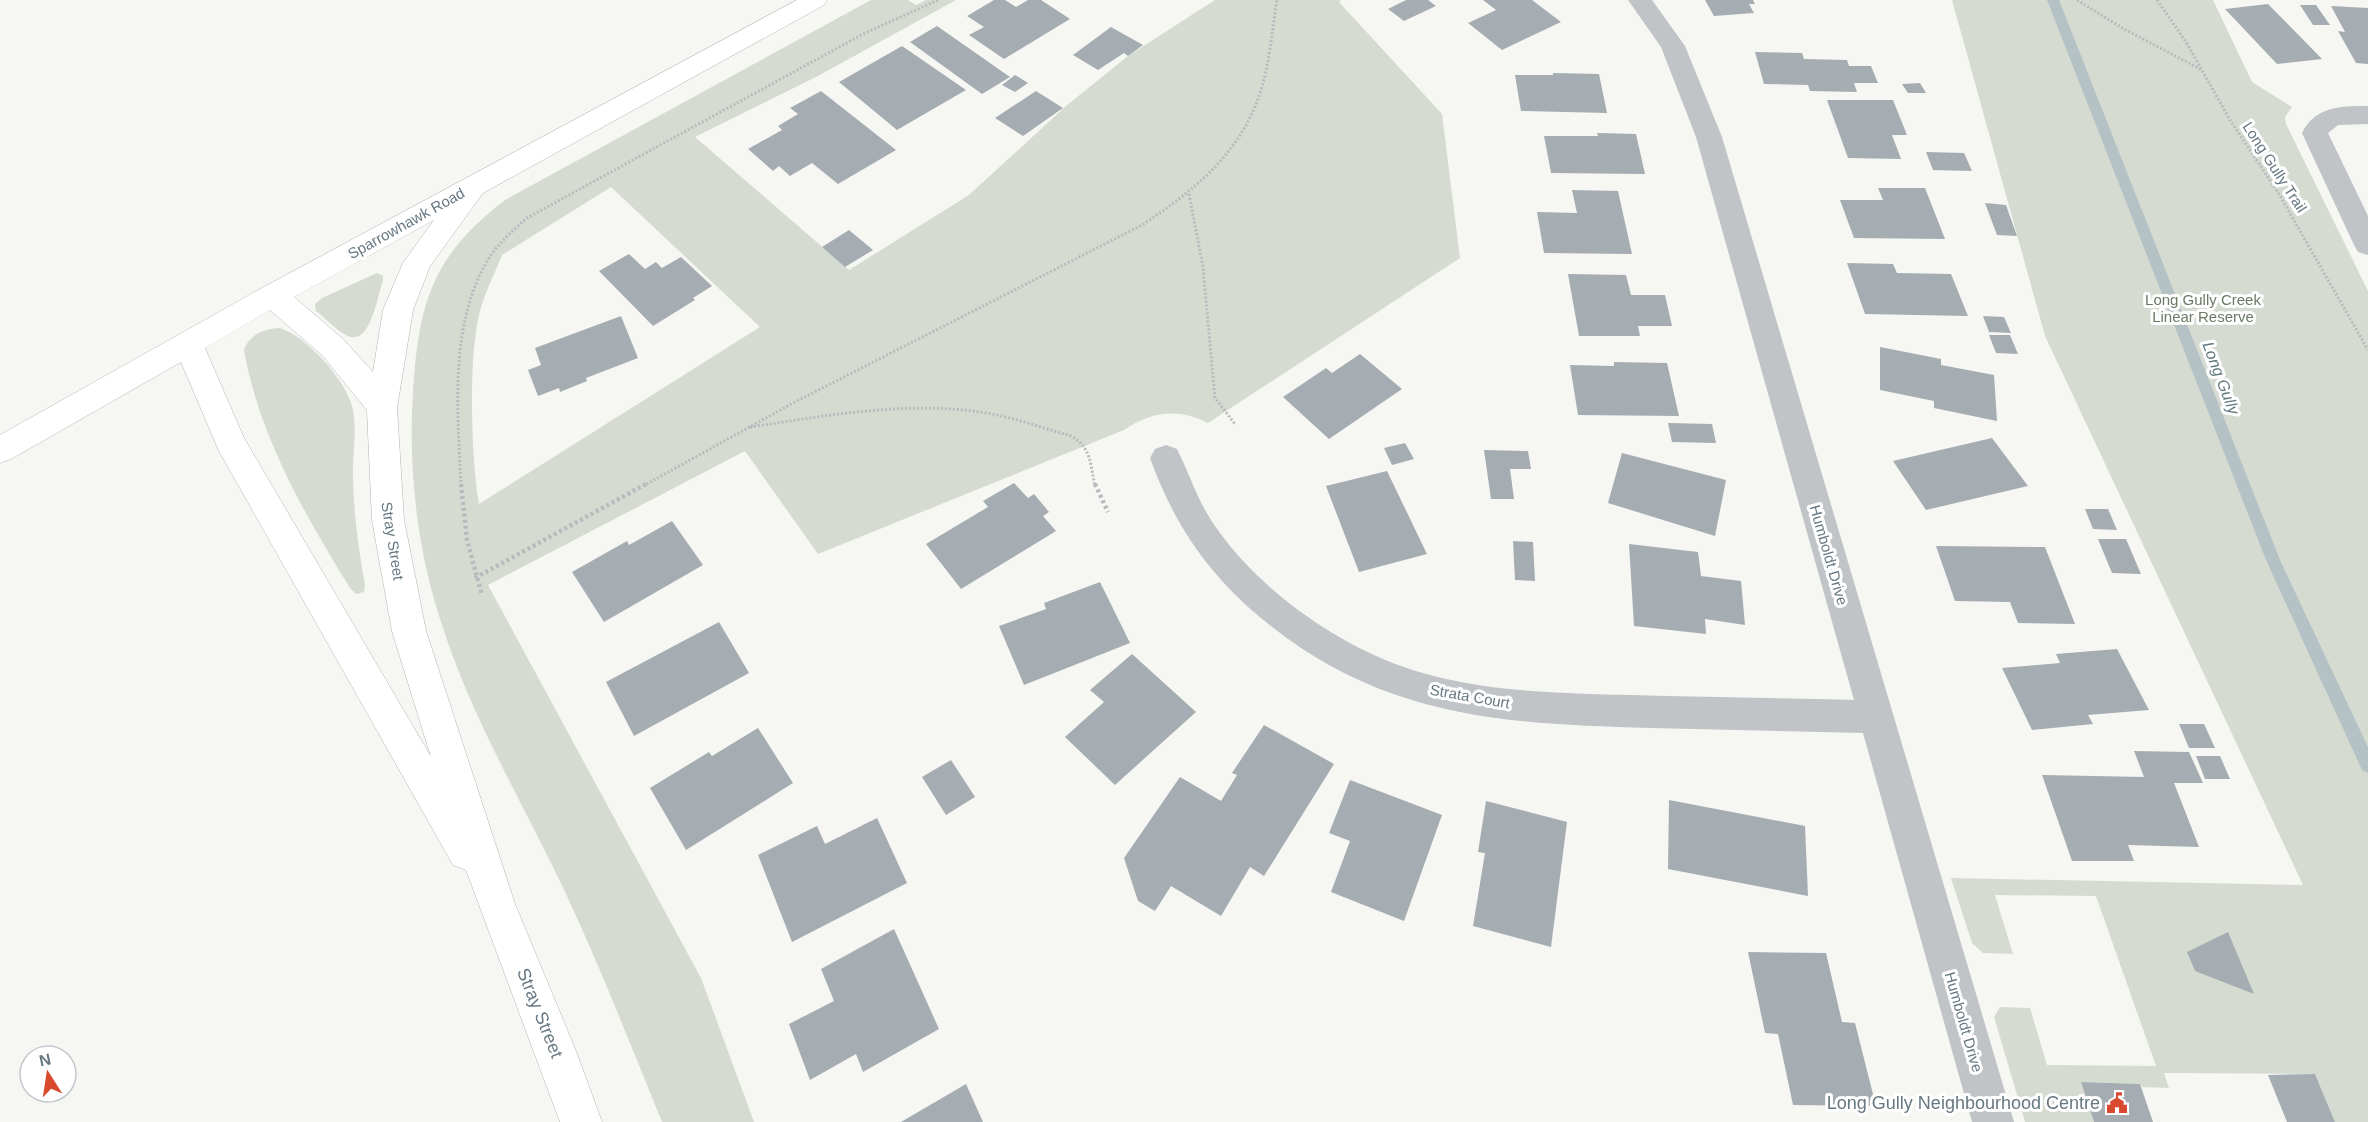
<svg xmlns="http://www.w3.org/2000/svg" width="2368" height="1122" viewBox="0 0 2368 1122" font-family="Arial,sans-serif">
  <style>
    .green { fill: #d6dbd2; fill-rule: evenodd }
    .lines { fill: none; stroke-linecap: round; stroke-linejoin: round }
    .stream { fill: #b5c2c5; fill-rule: evenodd }
    .building { fill: #a5adb2 }
    .secondary-casing { stroke: #b0b6ba; stroke-width: 1 }
    .path-far1 { stroke: #b8bbbd; stroke-width: 3; stroke-dasharray: 2 2; stroke-linecap: butt }
    .path { stroke: #b8bbbd; stroke-width: 4.5; stroke-dasharray: 3 3; stroke-linecap: butt }
    .street { fill: #c0c4c7; fill-rule: evenodd }
    .secondary { fill: #fff; fill-rule: evenodd }
    .labels { text-anchor: middle; dominant-baseline: central; stroke-width: 6; stroke-linejoin: round; paint-order: stroke }
    .street-label { font-size: 15px; fill: #677882; stroke: #fff }
    .park-label { font-size: 15px; fill: #6b7a65; stroke: #fff }
    .water-label { font-size: 16px; font-style: italic; fill: #637a7f; stroke: #fff }
    .near-street-label { font-size: 18px; fill: #677882; stroke: #fff }
    .near-poi-label { font-size: 18px; fill: #677882; stroke: #fff; text-anchor: end }
  </style>
  <rect width="100%" height="100%" fill="#f6f6f3"/>
  <path class="green" d="M871,0H908L916,5L926,0H956L818,76L695,137L849,270L969,195L1066,106L1128,56L1215,0H1341L1339,2L1442,114L1460,258L1208,423C1178,408 1152,411 1124,430L818,554L745,451L488,585L701,978L754,1122H662C631,1046 601,969 566,894C524,805 472,719 442,625C417,550 408,470 413,391C419,302 432,256 505,200ZM611,187L760,327L479,504C471,458 468,355 480,311C485,292 495,273 502,255Z
    M1952,0H2213L2252,82L2292,107L2285,117L2286,124L2368,291V1122H2335L2315,1074L2164,1073L2169,1088L2142,1087L2140,1084L2081,1082L2094,1122H2025L1994,1017L2000,1007L2030,1008L2047,1065L2156,1066L2096,896L1995,895L2013,954L1983,953L1972,943L1951,878L2303,885L2045,336Z
    M377,273L383,276V280C378,294 371,342 351,337C339,334 326,318 316,311L315,304L322,298Z
    M279,328C305,334 349,383 353,410C357,430 353,450 353,470C353,509 358,547 365,585L364,592L356,594L350,588C305,515 259,436 244,350C249,335 263,329 279,328Z"/>
  <g class="lines">
    <path class="stream" d="M2047,0H2059L2280,560L2368,747V773L2362,770L2266,560Z"/>
  </g>
  <path class="building" d="M994,0H1005L1016,7L1028,0H1041L1070,19L1004,59L969,35L984,27L967,16Z
    M1406,0H1428L1436,6L1404,21L1388,9Z
    M1483,0H1532L1561,22L1502,50L1468,23L1496,10Z
    M1705,0H1753L1755,4H1749L1754,13L1714,16Z
    M2268,4L2322,59L2277,64L2225,9Z
    M2300,5H2316L2330,25H2313Z
    M2331,6L2368,8V64L2356,63L2338,31L2345,32Z
    M937,26L1010,77L982,94L910,42Z
    M1111,27L1143,45L1128,56L1124,53L1098,70L1073,55Z
    M902,46L966,90L897,130L839,82Z
    M1755,52L1802,53L1804,59L1847,60L1849,66H1871L1878,83H1854L1857,92L1810,91L1808,85L1764,84Z
    M1553,73L1599,74L1607,113L1521,111L1515,75H1553Z
    M1015,75L1028,83L1015,92L1002,85Z
    M1920,83L1926,93H1908L1902,84Z
    M821,91L896,150L838,184L812,163L790,176L779,166L773,171L748,149L782,130L778,126L798,114L790,108Z
    M1036,91L1063,108L1023,136L995,118Z
    M1827,100H1893L1907,135H1892L1901,159L1848,158Z
    M1597,133L1636,134L1645,174L1551,173L1544,136H1598Z
    M1926,152L1964,153L1972,171L1933,170Z
    M1878,188H1925L1945,239L1854,238L1840,200H1883Z
    M1572,190L1618,191L1632,254L1544,253L1537,212L1577,213Z
    M1985,203L2006,205L2017,236L1997,235Z
    M849,230L873,250L845,267L822,247Z
    M629,254L645,269L656,262L662,268L681,257L712,286L693,298L695,300L653,326L599,271Z
    M1847,263L1893,264L1897,273L1951,274L1968,316L1865,314Z
    M1568,274L1626,275L1631,295H1665L1672,326H1638L1640,336H1579Z
    M621,316L638,358L586,378L587,381L560,392L559,388L538,396L528,370L541,365L535,348Z
    M1983,316L2004,317L2011,333L1989,332Z
    M1989,335H2010L2018,354L1996,353Z
    M1880,347L1941,359V365L1994,375L1997,421L1934,408V401L1880,390Z
    M1360,354L1402,389L1329,439L1283,397L1326,368L1332,373Z
    M1614,362L1667,363L1679,416L1578,415L1570,365L1614,366Z
    M1668,423L1712,424L1716,443L1672,442Z
    M1992,438L2028,486L1926,510L1893,461Z
    M1405,443L1414,459L1392,465L1384,448Z
    M1484,450L1528,451L1531,469H1510L1514,499H1491Z
    M1622,453L1726,480L1715,536L1608,503Z
    M1387,471L1427,554L1359,572L1326,486Z
    M1014,483L1028,498L1034,494L1049,512L1043,516L1056,531L961,589L926,544L988,507L983,501Z
    M2085,509H2108L2117,530L2093,529Z
    M672,521L703,565L604,622L572,572L627,541L629,545Z
    M2098,539H2126L2141,574L2112,573Z
    M1513,541L1533,542L1535,581L1515,580Z
    M1629,544L1698,552L1701,576L1741,581L1745,625L1705,619L1706,634L1634,626Z
    M1936,546L2045,547L2075,624L2018,623L2010,602L1955,601Z
    M1100,582L1130,643L1024,685L999,626L1046,609L1044,603Z
    M719,622L749,673L634,736L606,682Z
    M2117,649L2149,710L2088,715L2093,724L2032,730L2002,668L2060,663L2056,654Z
    M1132,654L1196,712L1115,785L1065,737L1104,702L1090,690Z
    M2179,724H2204L2215,748H2189Z
    M1264,725L1334,764L1264,876L1250,867L1221,916L1171,886L1155,911L1138,901L1124,858L1180,777L1221,801L1237,775L1232,773Z
    M758,728L793,783L686,850L650,788L709,752L712,756Z
    M2134,751L2189,752L2203,783H2174L2199,847L2128,845L2134,861H2072L2042,775L2144,777Z
    M2196,756H2220L2230,779H2205Z
    M951,760L975,797L946,815L922,777Z
    M1350,780L1442,815L1404,921L1331,892L1350,841L1329,833Z
    M1669,800L1805,826L1808,896L1668,869Z
    M1486,801L1567,822L1551,947L1473,926L1485,853L1478,852Z
    M877,818L907,883L792,942L758,855L817,826L825,844Z
    M894,929L939,1029L863,1072L856,1054L810,1080L789,1024L834,1001L821,969Z
    M2228,932L2254,994L2195,971L2187,952Z
    M1748,952L1826,953L1842,1022L1855,1023L1876,1106L1793,1105L1778,1034L1765,1033Z
    M2315,1074L2335,1122H2287L2268,1075Z
    M2081,1082L2140,1084L2153,1122H2094Z
    M966,1084L983,1122H901Z"/>
  <g class="lines">
    <defs>
      <path id="secondary" d="M797,0H827L824,5L483,193L430,266L413,310L397,408L404,520L426,631L515,904L576,1051L602,1122H560L466,870L453,865L219,451L181,362L11,459L0,463V435L262,288ZM434,220L403,263L383,310L373,372L343,339L294,297ZM270,310L322,355L367,410L372,520L392,631L431,757L244,438L205,348Z"/>
    </defs>
    <use href="#secondary" class="secondary-casing"/>
    <path class="path-far1" d="M2077,0L2124,29L2202,70
      M2157,0L2186,42L2230,120L2279,194L2368,350
      M1189,194L1203,267L1215,398L1235,424
      M750,427C824,416 899,402 973,411C1007,415 1039,427 1071,436C1092,448 1090,464 1095,486
      M461,486C458,415 449,330 485,265C495,246 511,232 527,218L863,34L938,0
      M643,486L793,403L1142,225C1194,191 1242,152 1261,90C1270,61 1272,30 1277,0"/>
    <path class="path" d="M461,484L467,540L482,595
      M1095,484L1108,512
      M475,578L646,484"/>
    <path class="street" d="M1628,0H1652L1685,46L1722,137L2014,1122H1972L1863,733C1792,731 1721,730 1650,728C1505,724 1384,718 1266,622C1210,577 1174,525 1150,458L1155,449L1166,445L1177,449C1190,475 1198,502 1215,526C1257,587 1329,639 1398,665C1471,692 1554,693 1631,695C1705,697 1780,698 1854,700L1696,137L1661,47Z
      M2361,106H2368V124L2338,125L2328,133L2368,216V255L2358,252L2354,245L2302,133C2314,109 2336,106 2361,106Z"/>
    <use href="#secondary" class="secondary"/>
  </g>
  <defs>
    <symbol id="civic-bare" viewBox="-9 -9 18 18"><path d="M-.6-6.5H3V-4.5H.6V-3L4-1V1h2V6H-6V1h2V-1L-.6-3ZM-1.2 2.5V6h2.4V2.5Z" fill="#d94930" stroke="#fff" stroke-width="2.5" paint-order="stroke"/></symbol>
  </defs>
  <g fill-rule="evenodd">
    <use href="#civic-bare" x="2102" y="1088" width="30" height="30"/>
  </g>
  <g class="labels">
    <g class="street-label">
      <text transform="translate(2275 167) rotate(57)">Long Gully Trail</text>
      <text transform="translate(406 223) rotate(-29)">Sparrowhawk Road</text>
      <text transform="translate(393 541) rotate(81)">Stray Street</text>
      <text transform="translate(1829 555) rotate(74)">Humboldt Drive</text>
      <text transform="translate(1470 696) rotate(10)">Strata Court</text>
      <text transform="translate(1964 1022) rotate(74)">Humboldt Drive</text>
    </g>
    <g class="park-label">
      <text x="2203" y="299">Long Gully Creek<tspan x="2203" dy="17">Linear Reserve</tspan></text>
    </g>
    <g class="water-label">
      <text transform="translate(2221 378) rotate(69)">Long Gully</text>
    </g>
    <g class="near-street-label">
      <text transform="translate(540 1013) rotate(68)">Stray Street</text>
    </g>
    <g class="near-poi-label">
      <text x="2100" y="1103">Long Gully Neighbourhood Centre</text>
    </g>
  </g>
  <g transform="translate(48 1074) rotate(348)"><circle r="28" fill="#ffffff" stroke="#c2c9cd" stroke-width="1.5"/>
  <path d="M0-4.5L10 22L0 15L-10 22Z" fill="#d94930"/>
  <text y="-9" font-size="16" font-weight="bold" text-anchor="middle" fill="#677882">N</text>
  </g>
</svg>
